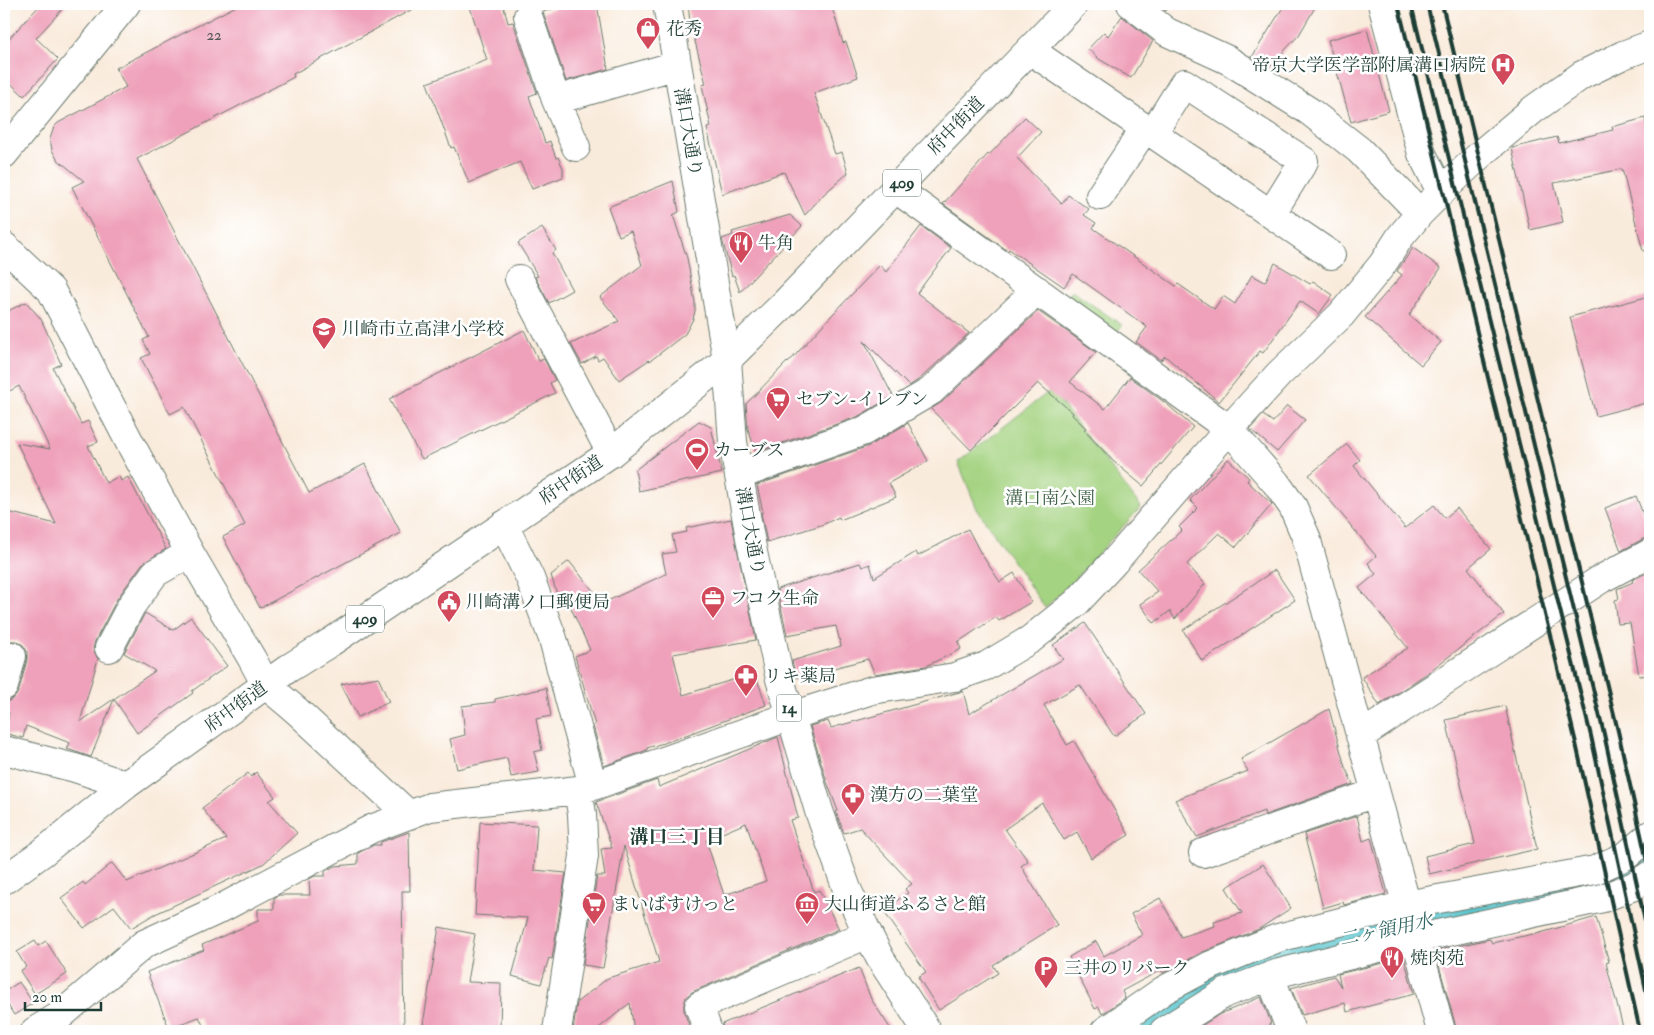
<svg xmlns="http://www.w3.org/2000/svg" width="1654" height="1035" viewBox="0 0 1654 1035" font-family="'IM FELL Double Pica','Noto Serif JP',serif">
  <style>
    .green { fill: #a4d381; stroke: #62885a }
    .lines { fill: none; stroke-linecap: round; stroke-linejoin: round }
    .river { stroke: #57c4ce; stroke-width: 46 }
    .building { fill: #efa0ba; fill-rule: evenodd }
    .minor-casing { stroke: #6b7a6e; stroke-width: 30 }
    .major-casing { stroke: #6b7a6e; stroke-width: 30 }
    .highway-casing { stroke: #6b7a6e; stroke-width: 30 }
    .minor { stroke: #fff; stroke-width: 28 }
    .major { stroke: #fff; stroke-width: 28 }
    .highway { stroke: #fff; stroke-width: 28 }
    .rail { stroke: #1f3d34; stroke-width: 4 }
    .labels { text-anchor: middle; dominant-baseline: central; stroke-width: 5; stroke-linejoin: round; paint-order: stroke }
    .number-label { font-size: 15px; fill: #535656 }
    .shield { fill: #fff; stroke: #627771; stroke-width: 1 }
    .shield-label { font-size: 16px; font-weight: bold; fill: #1f3d34 }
    .poi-label { font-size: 18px; fill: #1f3d34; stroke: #fff; text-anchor: start }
    .street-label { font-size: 18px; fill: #1f3d34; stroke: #fff }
    .park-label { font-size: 18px; fill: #406247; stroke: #fff }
    .neighbourhood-label { font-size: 19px; font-weight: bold; fill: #1f3d34; stroke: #fff }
    .water-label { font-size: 19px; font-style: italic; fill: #306662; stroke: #fff }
  </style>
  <rect width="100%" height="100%" fill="#fff"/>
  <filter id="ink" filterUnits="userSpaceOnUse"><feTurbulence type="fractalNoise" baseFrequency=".02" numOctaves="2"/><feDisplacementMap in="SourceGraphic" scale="10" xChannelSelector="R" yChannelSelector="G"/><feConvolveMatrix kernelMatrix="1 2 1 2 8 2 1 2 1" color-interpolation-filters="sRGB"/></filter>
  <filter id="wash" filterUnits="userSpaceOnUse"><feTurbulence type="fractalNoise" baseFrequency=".0096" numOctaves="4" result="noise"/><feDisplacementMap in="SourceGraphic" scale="20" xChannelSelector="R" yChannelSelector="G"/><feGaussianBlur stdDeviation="1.12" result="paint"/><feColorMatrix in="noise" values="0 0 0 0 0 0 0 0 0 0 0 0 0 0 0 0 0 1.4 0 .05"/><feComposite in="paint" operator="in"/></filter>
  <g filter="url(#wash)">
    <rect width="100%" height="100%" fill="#f9ebdb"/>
    <path class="green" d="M1072,291L1122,325L1115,336L1065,301Z
      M1051,390L1141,507L1072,582L1045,608L977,509L958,462Z"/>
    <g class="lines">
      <path class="river" d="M1131,1031L1144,1021L1212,982L1281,953L1606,882L1636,864L1650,853"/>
    </g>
    <g id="blocks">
      <path class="building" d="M41,4H67L36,38L58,59L24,96L4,77V44Z
        M240,4H422L293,74L294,77L137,159L309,493L365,464L401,533L260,608L223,537L245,525L184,407L170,414L141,358L150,354L143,340L149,337L72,187L84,181L57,159L52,150L50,139L54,127L58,123L126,87L116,68Z
        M469,4H503L508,23L513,22L537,93L529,96L545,143L550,141L556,158L558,157L563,168V177L532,189L520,162L469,183L454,147L451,148L427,83L487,60Z
        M568,4H597L608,69L566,81L543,12Z
        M688,4H831L843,43L846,42L858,77L814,93L835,154L842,152L848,173L824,194L805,215L784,172L722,194L707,128L711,127L702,85L706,84L690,22Z
        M1156,4H1170L1166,11Z
        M1285,4H1317L1299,35L1269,67L1252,57Z
        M1122,16L1153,41L1131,78L1099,59L1088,49L1104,32L1108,36Z
        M1367,29L1389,111L1351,122L1328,40Z
        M1025,117L1041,132L1017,158L1062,204L1068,195L1089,209L1084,215L1096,223L1093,228L1176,286L1178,284L1214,309L1223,296L1235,304L1252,275L1265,282L1275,263L1310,284L1313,281L1333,295L1319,314L1300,301L1263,353L1260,351L1219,402L1165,356L1161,360L1136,342L1147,327L1073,274L1064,287L1009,249L1008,251L943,204L988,154L989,155Z
        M1645,118L1650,141V251H1643L1622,169L1554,183L1563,222L1530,230L1512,148L1557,137L1559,143L1613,130L1612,127Z
        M673,181L679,212L673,215L687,258L695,302V311L693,319L685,334L650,361L649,360L619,380L603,357L598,360L596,356L582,364L571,344L619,321L600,297L642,265L631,231L619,236L608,207Z
        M790,215L802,226L740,292L734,275L732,276L722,239L733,235L732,232Z
        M921,226L951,248L917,293L969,333L921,378L909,386L864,341L893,396L857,417L756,452L748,429L746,404L787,362L788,363L832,315L880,265L886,272Z
        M542,228L556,250L552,253L572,290L549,303L535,277L538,276L518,243Z
        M1413,248L1441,268L1409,315L1441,342L1421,365L1365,317L1402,275L1397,271Z
        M1650,296V402L1596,416L1570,317Z
        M26,302L41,319L61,364L53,368L81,424L88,421L98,442L88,446L106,483L119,476L121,481L128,477L166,549L142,564L117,599L95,641L93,649L98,659L80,722L155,671L124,653L145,613L173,630L191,617L227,666L192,691L193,693L137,733L114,699L91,757L67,749L70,743L26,726L23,738L4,733L9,713L4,712V701H9L15,697L19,690L27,660V651L23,645L16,641H8L4,643V511L56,524L17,443L50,449L19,386L4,394V313Z
        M1038,311L1096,352L1070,382L1105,409L1130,377L1168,405L1193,427L1143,486L1113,461L1084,430L1086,428L1072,415L1073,413L1038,383L971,450L931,409L942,402Z
        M524,330L539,361L544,359L555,380L550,383L555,393L422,459L389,399Z
        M1287,406L1305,420L1277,452L1250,429L1263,415L1273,422Z
        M699,421L711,427L722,473L639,491L635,470Z
        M908,423L928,461L889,483L896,497L840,520L839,517L824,524L767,542L761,513L763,512L757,485L869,446Z
        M1347,444L1360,460L1354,466L1405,528L1434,505L1445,518L1457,508L1491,549L1468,568L1504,614L1426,674L1379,705L1362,677L1408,648L1359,588L1376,574L1368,563L1376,556L1309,475Z
        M1228,459L1249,478L1247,481L1272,504L1236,547L1219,533L1187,564L1205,584L1175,619L1170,611L1154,623L1140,604L1158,592L1138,570L1182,530L1179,527L1198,508L1190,500Z
        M1636,496L1650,532V537L1643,539L1621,551L1605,508Z
        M731,519L756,640L673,654L683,695L755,673L766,705L670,741L647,748V750L604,766L593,726L595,725L575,656L590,650L567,599L560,604L551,575L569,561L603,603L666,574L662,554L676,552L672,535L687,532L686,528Z
        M968,529L980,552L1000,582L1014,573L1031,602L999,621L996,617L958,642L961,649L926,666L875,674L868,659L796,678L792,661L841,646L836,626L787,635L777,589L860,563L862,567L870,564L874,578L916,552L918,556Z
        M1275,570L1295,600L1202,661L1183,630Z
        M1650,571V675L1639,676L1630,623L1618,624L1615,600L1619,599L1617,589L1633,582L1632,580Z
        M1085,623L1146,714L1114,736L1080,685L1044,705L1067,745L1074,741L1129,835L1091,858L1077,832L1064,840L1042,803L1005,829L1028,861L1021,866L1057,925L993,965L998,973L939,1010L918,977L926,972L885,913L891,909L889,906L908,893L905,889L912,884L860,828L844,833L836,812L838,811L827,782L810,726L828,721L831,728L963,691L969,714L1063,659L1053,645Z
        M378,677L389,702L358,717L341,684Z
        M546,688L551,716L536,719L542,750L534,752L539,772L511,777L507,758L457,769L450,739L465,735L462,706L495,702V699Z
        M1505,706L1537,849L1429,874L1425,856L1475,844L1446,720Z
        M1329,709L1345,767L1353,784L1265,815L1264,811L1197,837L1175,800L1248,771L1241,759Z
        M778,737L798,818L790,820L814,892L819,890L839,929L692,992L686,997L684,1004V1011L691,1031H634L630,1003L595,1031H573L577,1002L608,978L659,962L624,846L603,968L583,965L597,876H605L601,849L612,848L596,802L657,780L659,787ZM746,823L766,881L724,895L706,840Z
        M256,772L275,797L269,801L297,833L263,864L153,915L131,928L114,906L84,928L61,898L83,882L85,885L112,863L127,882L226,839L202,808L248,773L251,777Z
        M1357,816L1363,841L1371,838L1386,894L1344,905L1343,902L1323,908L1304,834Z
        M480,822L537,825L534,870L566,873L552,959L549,958L541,984L512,976L528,918L475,915Z
        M409,832L410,891H402L404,1031H206L199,1017L169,1028L147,972L204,950L202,945L258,921V909H274V898L279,895H310L309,879L315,876H325V871L335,866L358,864V853L374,845H380L381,842Z
        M1263,864L1291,908L1259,929L1203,952L1163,973L1161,970L1122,991L1125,998L1102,1014L1099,1007L1095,1009L1069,957L1096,941L1104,956L1142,935L1131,914L1160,898L1181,937L1215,926L1214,922L1242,913L1226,888Z
        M1596,917L1609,962L1606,963L1624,1031H1457L1435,951L1490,939L1492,943L1533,934V935Z
        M439,927L475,934L467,982L501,983L500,1031H422Z
        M35,941L38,946L46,941L67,974L35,994L20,971L26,967L17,952Z
        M1404,958L1414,994L1347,1012L1345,1003L1302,1015L1291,988L1334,976L1341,987L1338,974Z
        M859,968L871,999L892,1031H723L722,1024Z
        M19,982L33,1003L14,1015L4,999V992Z
        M1261,997L1271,1023L1269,1024L1273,1031H1193L1220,1014Z"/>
    </g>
  </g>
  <g filter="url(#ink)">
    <use href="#blocks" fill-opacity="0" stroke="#6b7a6e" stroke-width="1"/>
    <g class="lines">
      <defs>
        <path id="minor" d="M667,4L727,360
          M1131,4L1167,32L1228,60L1309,111L1359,150L1420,213
          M1382,4L1422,154L1441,192
          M528,16L556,100L576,147
          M1030,50L1331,255
          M556,100L677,65
          M1153,133L1184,83L1304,161L1271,214
          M4,154L126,4
          M896,189L1229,429L1276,483L1293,507L1306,537L1441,1031
          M1100,196L1145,128
          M4,246L51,290L130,443L190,553L252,659L266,685L297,711L409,815
          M519,279L611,453
          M739,475L864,431L931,391L1037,290
          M504,525L530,578L553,639L593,786
          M109,648L131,606L155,573L190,553
          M4,686L12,656
          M1360,736L1601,579L1650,553
          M4,750L75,768L126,785
          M1203,853L1375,793
          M1270,976L1291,1031
          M35,1031L61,1015L144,944L218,910L371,829L430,807L578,790L593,786L791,716L872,690L955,677L986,666L1031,639L1076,603L1115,561L1229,429L1279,374L1341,315L1382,265L1400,237L1420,213L1441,192L1484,151L1534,109L1582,75L1623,55L1650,45
          M557,1031L584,856L582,814L578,790
          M708,1031L699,1006L868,934
          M1105,1031L1164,990L1209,966L1278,938L1406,905L1595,870L1627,855L1650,835
          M1164,1031L1225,993L1279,973L1415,939L1603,898L1634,886L1650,875"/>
        <path id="major" d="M727,360L733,442L750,538L780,679L819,811L847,889L868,934L880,958L927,1031"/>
        <path id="highway" d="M4,880L42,853L126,785L289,668L331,642L611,453L727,360L785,303L1074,4"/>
      </defs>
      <use href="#minor" class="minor-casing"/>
      <use href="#major" class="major-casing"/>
      <use href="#highway" class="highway-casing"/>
      <use href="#minor" class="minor"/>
      <use href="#major" class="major"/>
      <use href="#highway" class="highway"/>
      <path class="rail" d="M1398,4L1575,739L1640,1031
        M1411,4L1591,736L1650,1008
        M1427,4L1604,734L1650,944
        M1442,4L1618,731L1650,875"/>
    </g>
  </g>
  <defs>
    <symbol id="shop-pin" viewBox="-11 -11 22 30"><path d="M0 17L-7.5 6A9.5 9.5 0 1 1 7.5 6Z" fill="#d1495b" stroke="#fff"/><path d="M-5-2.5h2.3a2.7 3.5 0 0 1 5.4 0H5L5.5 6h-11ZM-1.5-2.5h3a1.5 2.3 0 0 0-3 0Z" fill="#fff"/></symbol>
    <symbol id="hospital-pin" viewBox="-11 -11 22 30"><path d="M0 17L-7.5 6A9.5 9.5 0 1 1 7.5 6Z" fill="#d1495b" stroke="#fff"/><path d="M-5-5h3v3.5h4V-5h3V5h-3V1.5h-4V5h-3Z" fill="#fff"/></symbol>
    <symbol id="restaurant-pin" viewBox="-11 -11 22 30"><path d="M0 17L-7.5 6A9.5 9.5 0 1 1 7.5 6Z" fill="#d1495b" stroke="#fff"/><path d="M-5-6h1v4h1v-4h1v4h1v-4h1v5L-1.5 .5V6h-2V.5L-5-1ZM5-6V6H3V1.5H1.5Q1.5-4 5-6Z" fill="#fff"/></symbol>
    <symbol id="school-pin" viewBox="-11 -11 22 30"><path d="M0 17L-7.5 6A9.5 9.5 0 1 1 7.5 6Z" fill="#d1495b" stroke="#fff"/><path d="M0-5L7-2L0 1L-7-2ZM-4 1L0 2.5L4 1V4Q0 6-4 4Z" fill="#fff"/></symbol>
    <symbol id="supermarket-pin" viewBox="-11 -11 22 30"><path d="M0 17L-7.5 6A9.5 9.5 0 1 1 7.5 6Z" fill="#d1495b" stroke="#fff"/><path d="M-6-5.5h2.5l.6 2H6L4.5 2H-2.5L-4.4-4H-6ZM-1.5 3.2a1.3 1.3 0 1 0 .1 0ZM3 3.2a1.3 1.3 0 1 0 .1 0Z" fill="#fff"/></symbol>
    <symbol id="stadium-pin" viewBox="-11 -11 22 30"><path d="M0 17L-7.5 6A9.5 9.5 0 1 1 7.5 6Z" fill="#d1495b" stroke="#fff"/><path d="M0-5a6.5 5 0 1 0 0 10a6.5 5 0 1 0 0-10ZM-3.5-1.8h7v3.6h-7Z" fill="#fff"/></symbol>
    <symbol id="office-pin" viewBox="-11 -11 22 30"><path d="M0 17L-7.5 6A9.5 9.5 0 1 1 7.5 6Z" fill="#d1495b" stroke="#fff"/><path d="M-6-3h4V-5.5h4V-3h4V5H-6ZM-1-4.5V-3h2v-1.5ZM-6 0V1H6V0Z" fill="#fff"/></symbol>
    <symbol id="civic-pin" viewBox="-11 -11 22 30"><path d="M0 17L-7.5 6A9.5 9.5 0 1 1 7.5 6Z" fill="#d1495b" stroke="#fff"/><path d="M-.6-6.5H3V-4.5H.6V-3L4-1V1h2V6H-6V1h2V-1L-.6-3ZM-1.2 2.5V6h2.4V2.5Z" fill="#fff"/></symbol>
    <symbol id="pharmacy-pin" viewBox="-11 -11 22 30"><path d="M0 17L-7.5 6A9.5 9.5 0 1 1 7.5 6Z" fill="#d1495b" stroke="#fff"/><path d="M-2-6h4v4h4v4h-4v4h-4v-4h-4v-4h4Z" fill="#fff"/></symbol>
    <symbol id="museum-pin" viewBox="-11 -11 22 30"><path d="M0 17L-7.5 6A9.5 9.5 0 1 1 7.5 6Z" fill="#d1495b" stroke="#fff"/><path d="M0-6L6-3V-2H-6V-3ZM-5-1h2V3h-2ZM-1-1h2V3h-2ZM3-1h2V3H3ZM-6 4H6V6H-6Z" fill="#fff"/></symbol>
    <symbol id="parking-pin" viewBox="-11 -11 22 30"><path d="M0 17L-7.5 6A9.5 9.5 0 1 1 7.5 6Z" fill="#d1495b" stroke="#fff"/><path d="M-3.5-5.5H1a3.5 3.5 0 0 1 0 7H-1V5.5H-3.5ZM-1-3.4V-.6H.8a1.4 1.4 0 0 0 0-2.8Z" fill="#fff"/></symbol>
  </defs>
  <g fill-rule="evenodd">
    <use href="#shop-pin" x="634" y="15" width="28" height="38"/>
    <use href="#hospital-pin" x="1489" y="51" width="28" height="38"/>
    <use href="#restaurant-pin" x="727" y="229" width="28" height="38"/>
    <use href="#school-pin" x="310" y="315" width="28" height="38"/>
    <use href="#supermarket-pin" x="764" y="385" width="28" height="38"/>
    <use href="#stadium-pin" x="683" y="436" width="28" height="38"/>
    <use href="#office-pin" x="699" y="584" width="28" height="38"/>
    <use href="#civic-pin" x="435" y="588" width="28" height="38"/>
    <use href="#pharmacy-pin" x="732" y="662" width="28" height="38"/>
    <use href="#pharmacy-pin" x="839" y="781" width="28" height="38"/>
    <use href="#supermarket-pin" x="580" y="890" width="28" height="38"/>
    <use href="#museum-pin" x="793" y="890" width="28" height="38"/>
    <use href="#restaurant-pin" x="1378" y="944" width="28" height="38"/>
    <use href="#parking-pin" x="1032" y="954" width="28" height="38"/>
  </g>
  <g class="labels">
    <g class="number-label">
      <text x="214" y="35">22</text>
    </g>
    <g class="shield">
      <rect x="883" y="169.5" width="38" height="27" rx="4"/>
      <rect x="346" y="605.5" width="38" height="27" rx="4"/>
      <rect x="776.5" y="694.5" width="25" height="27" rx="4"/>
    </g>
    <g class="shield-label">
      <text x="902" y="183">409</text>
      <text x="365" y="619">409</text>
      <text x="789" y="708">14</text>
    </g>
    <g class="poi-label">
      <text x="666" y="29">花秀</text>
      <text x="1486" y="65" text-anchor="end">帝京大学医学部附属溝口病院</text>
      <text x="758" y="243">牛角</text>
      <text x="342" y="329">川崎市立高津小学校</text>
      <text x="796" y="399">セブン-イレブン</text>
      <text x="714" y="450">カーブス</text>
      <text x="730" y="598">フコク生命</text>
      <text x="466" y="602">川崎溝ノ口郵便局</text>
      <text x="764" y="676">リキ薬局</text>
      <text x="870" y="795">漢方の二葉堂</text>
      <text x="612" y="904">まいばすけっと</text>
      <text x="824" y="904">大山街道ふるさと館</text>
      <text x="1410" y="958">焼肉苑</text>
      <text x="1064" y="968">三井のリパーク</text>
    </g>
    <g class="street-label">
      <text transform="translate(956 126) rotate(-46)">府中街道</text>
      <text transform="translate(688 132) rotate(80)">溝口大通り</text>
      <text transform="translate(571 480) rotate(-34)">府中街道</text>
      <text transform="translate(750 531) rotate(79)">溝口大通り</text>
      <text transform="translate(236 707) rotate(-36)">府中街道</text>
    </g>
    <g class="park-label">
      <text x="1050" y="498">溝口南公園</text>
    </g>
    <g class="neighbourhood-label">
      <text x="677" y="837">溝口三丁目</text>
    </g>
    <g class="water-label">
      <text transform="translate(1386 930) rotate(-12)">二ヶ領用水</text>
    </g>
  </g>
  <rect width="1654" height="1035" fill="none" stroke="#fff" stroke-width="20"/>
  <path d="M25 1002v8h76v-8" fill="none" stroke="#1f3d34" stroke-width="2.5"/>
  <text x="32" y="1002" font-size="15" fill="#1f3d34" stroke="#ffffff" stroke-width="4" paint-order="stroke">20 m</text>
</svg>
